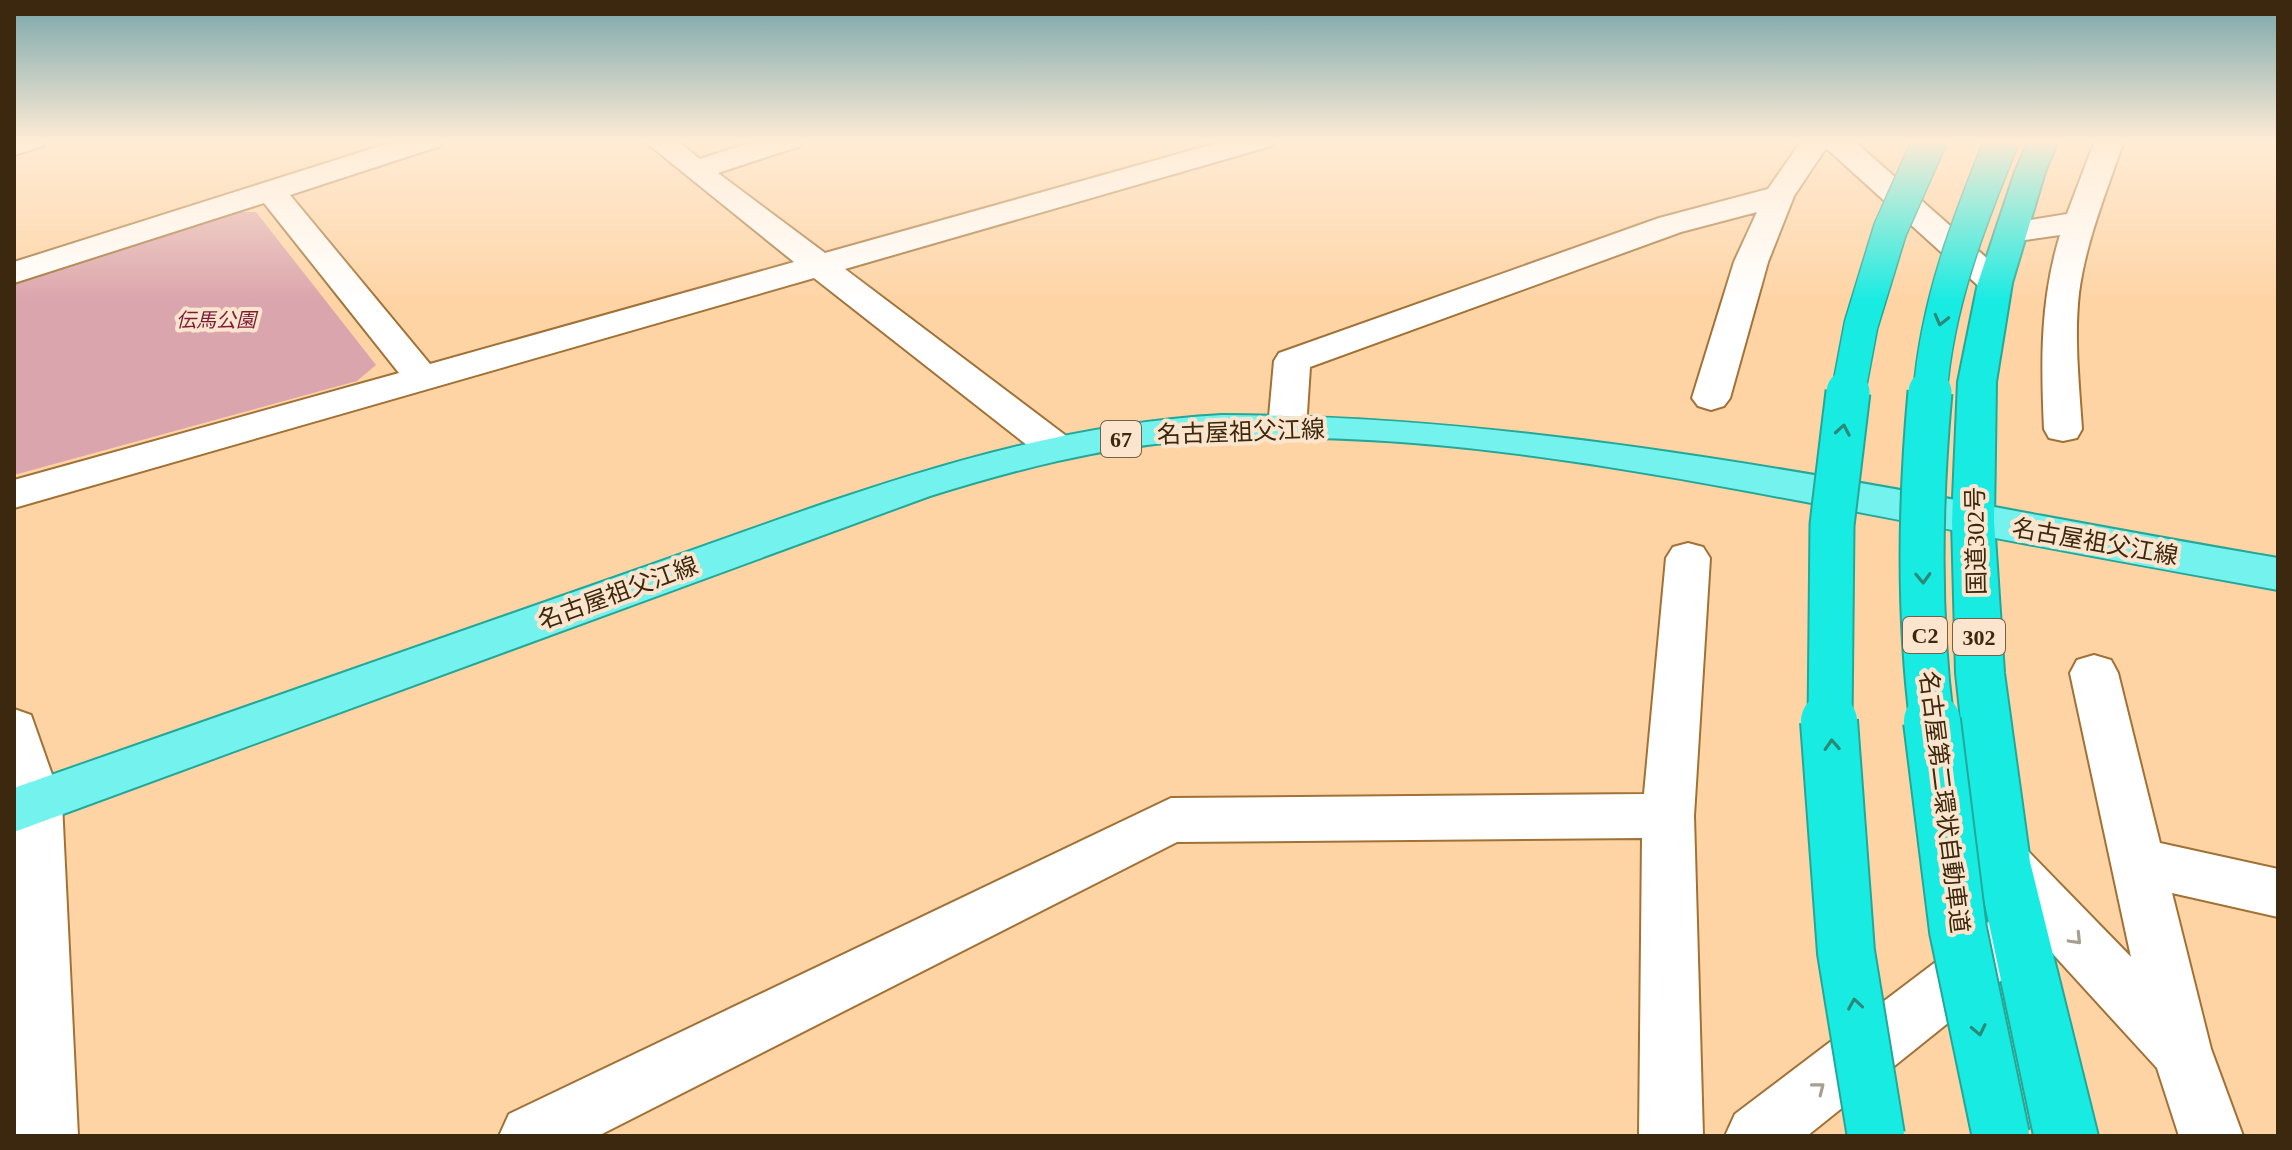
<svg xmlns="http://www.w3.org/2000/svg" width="2292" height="1150" viewBox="0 0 2292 1150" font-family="'Times New Roman','Noto Sans JP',serif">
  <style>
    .green { fill: #dba5ad }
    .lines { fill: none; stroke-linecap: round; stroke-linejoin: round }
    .minor-casing { stroke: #a17136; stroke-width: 4 }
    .major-casing { stroke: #25a798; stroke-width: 4 }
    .highway-casing { stroke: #25a798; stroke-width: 4 }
    .minor { fill: #fff; fill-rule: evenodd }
    .major { fill: #74f3ee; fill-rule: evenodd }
    .highway { fill: #18ebe2; fill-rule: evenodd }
    .highway-bridge-far2-casing { stroke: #25a798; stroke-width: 36; stroke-linecap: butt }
    .highway-bridge-far1-casing { stroke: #25a798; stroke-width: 47; stroke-linecap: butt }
    .highway-bridge-casing { stroke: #25a798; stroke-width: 60; stroke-linecap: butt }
    .highway-bridge-far2 { stroke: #18ebe2; stroke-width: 33 }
    .highway-bridge-far1 { stroke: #18ebe2; stroke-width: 43 }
    .highway-bridge { stroke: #18ebe2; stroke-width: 56 }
    .oneway { stroke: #2a8a78 }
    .oneway2 { stroke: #a79e93 }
    .labels { text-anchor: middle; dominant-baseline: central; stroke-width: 8; stroke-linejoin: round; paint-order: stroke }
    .far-park-label { font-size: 20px; font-style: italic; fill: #7d1a36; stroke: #fbe5ce }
    .shield { fill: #fbe5ce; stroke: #756148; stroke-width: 2 }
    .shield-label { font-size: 22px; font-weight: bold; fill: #3c280f }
    .street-label { font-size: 24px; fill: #3c280f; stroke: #fbe5ce }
  </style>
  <rect width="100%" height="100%" fill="#fed4a5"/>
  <path class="green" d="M237,212H256L376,365L357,381L14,475V283Z"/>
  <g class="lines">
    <defs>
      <path id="minor" d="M14,140H47L43,146L14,155Z
        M399,140H444L440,146L290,195L430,364L794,262L643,140H676L700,159L759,140H804L800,146L718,173L825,253L1228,140H1275L1271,146L845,269L1069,438L1075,447L1069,456L1055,460L1041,456L814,278L14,508V480L399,373L264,203L14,283V262Z
        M1802,140H1853L2007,276L2012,283L2007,290L1995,293L1983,290L1826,148L1794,196L1768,262L1730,398L1724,406L1711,410L1698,406L1692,398L1734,262L1757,212L1681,232L1310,367L1306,428L1301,437L1287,440L1273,437L1268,428L1274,361L1279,353L1659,218L1768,189Z
        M2095,140H2124C2107,191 2086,240 2079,293C2074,338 2079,384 2082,429L2077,438L2063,441L2049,438L2044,429C2041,362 2040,300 2060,235L2011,242L2000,239L1995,232L2000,225L2067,214Z
        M1688,543L1703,547L1710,558L1694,816L1703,1136H1639L1642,838L1177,842L598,1136H499L509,1114L1171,798L1644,794L1666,558L1673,547Z
        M2094,655L2111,660L2118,673L2160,843L2278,869V917L2172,893L2211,1049L2243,1136H2179L2157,1068L2042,942L2039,950L1807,1136H1725L1735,1114L1999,914L2012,909L1984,879L1976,862L1984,845L2003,839L2022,845L2131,957L2070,673L2077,660Z
        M14,709L31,715L62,803L78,1136H14Z"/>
      <path id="major" d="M1222,415C1579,416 1928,499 2278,558V590C2129,563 1981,536 1832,507C1621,467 1401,425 1185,441C1098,448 1013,470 930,496L14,832V788C222,715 431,642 639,569C830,502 1018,426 1222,415Z"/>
      <path id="highway" d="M2029,140H2058L2045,172L2012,283L1996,382L1994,521L2004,673L2030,862L2098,1136H2034L1976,862L1956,673L1952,521L1958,382L1978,283L2015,172Z"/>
    </defs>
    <use href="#minor" class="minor-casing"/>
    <use href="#major" class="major-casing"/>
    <use href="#highway" class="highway-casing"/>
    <use href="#minor" class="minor"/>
    <use href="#major" class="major"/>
    <use href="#highway" class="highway"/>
    <defs>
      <path id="highway-bridge-far2" d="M1848,394L1861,325L1890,230L1930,140
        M1930,394C1937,303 1968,224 2002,140"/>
      <path id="highway-bridge-far1" d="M1930,392C1920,502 1918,614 1932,723
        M1830,723L1832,525L1848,392"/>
      <path id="highway-bridge" d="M1829,721L1846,952L1876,1136
        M1932,721L1958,930L2001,1136"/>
    </defs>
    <use href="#highway-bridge-far2" class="highway-bridge-far2-casing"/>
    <use href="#highway-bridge-far1" class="highway-bridge-far1-casing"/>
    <use href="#highway-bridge" class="highway-bridge-casing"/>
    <use href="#highway-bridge-far2" class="highway-bridge-far2"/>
    <use href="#highway-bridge-far1" class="highway-bridge-far1"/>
    <use href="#highway-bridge" class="highway-bridge"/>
  </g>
  <defs><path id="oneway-chevron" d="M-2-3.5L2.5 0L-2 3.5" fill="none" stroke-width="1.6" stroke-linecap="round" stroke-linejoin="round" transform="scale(2)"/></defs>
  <g class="oneway">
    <use href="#oneway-chevron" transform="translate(1941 320) rotate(104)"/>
    <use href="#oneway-chevron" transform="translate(1843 430) rotate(-80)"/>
    <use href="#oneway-chevron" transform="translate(1923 578) rotate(88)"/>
    <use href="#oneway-chevron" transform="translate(1832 745) rotate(-93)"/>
    <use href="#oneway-chevron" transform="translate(1855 1004) rotate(-99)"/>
    <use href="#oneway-chevron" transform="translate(1979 1030) rotate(78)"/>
  </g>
  <g class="oneway2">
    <use href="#oneway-chevron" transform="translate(2076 939) rotate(46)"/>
    <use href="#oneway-chevron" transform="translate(1819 1088) rotate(-38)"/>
  </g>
  <linearGradient id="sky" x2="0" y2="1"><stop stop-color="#78a6aa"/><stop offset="0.47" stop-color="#ffecd6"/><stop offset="1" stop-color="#ffecd6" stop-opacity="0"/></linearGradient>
  <rect width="2292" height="301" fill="url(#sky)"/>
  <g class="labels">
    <g class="far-park-label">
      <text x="216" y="320">伝馬公園</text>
    </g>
    <g class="shield">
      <rect x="1101" y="421" width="40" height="36" rx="6"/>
      <rect x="1903" y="617" width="44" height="36" rx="6"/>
      <rect x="1953" y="619" width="52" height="36" rx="6"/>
    </g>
    <g class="shield-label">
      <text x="1121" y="439">67</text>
      <text x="1925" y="635">C2</text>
      <text x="1979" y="637">302</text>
    </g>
    <g class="street-label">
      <text transform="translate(1241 432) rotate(-2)">名古屋祖父江線</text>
      <text transform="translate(1976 541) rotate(-91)">国道302号</text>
      <text transform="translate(2095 542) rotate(10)">名古屋祖父江線</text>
      <text transform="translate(618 593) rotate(-20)">名古屋祖父江線</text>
      <text transform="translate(1944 802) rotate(83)">名古屋第二環状自動車道</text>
    </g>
  </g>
  <rect width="2292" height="1150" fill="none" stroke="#3c280f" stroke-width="32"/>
</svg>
